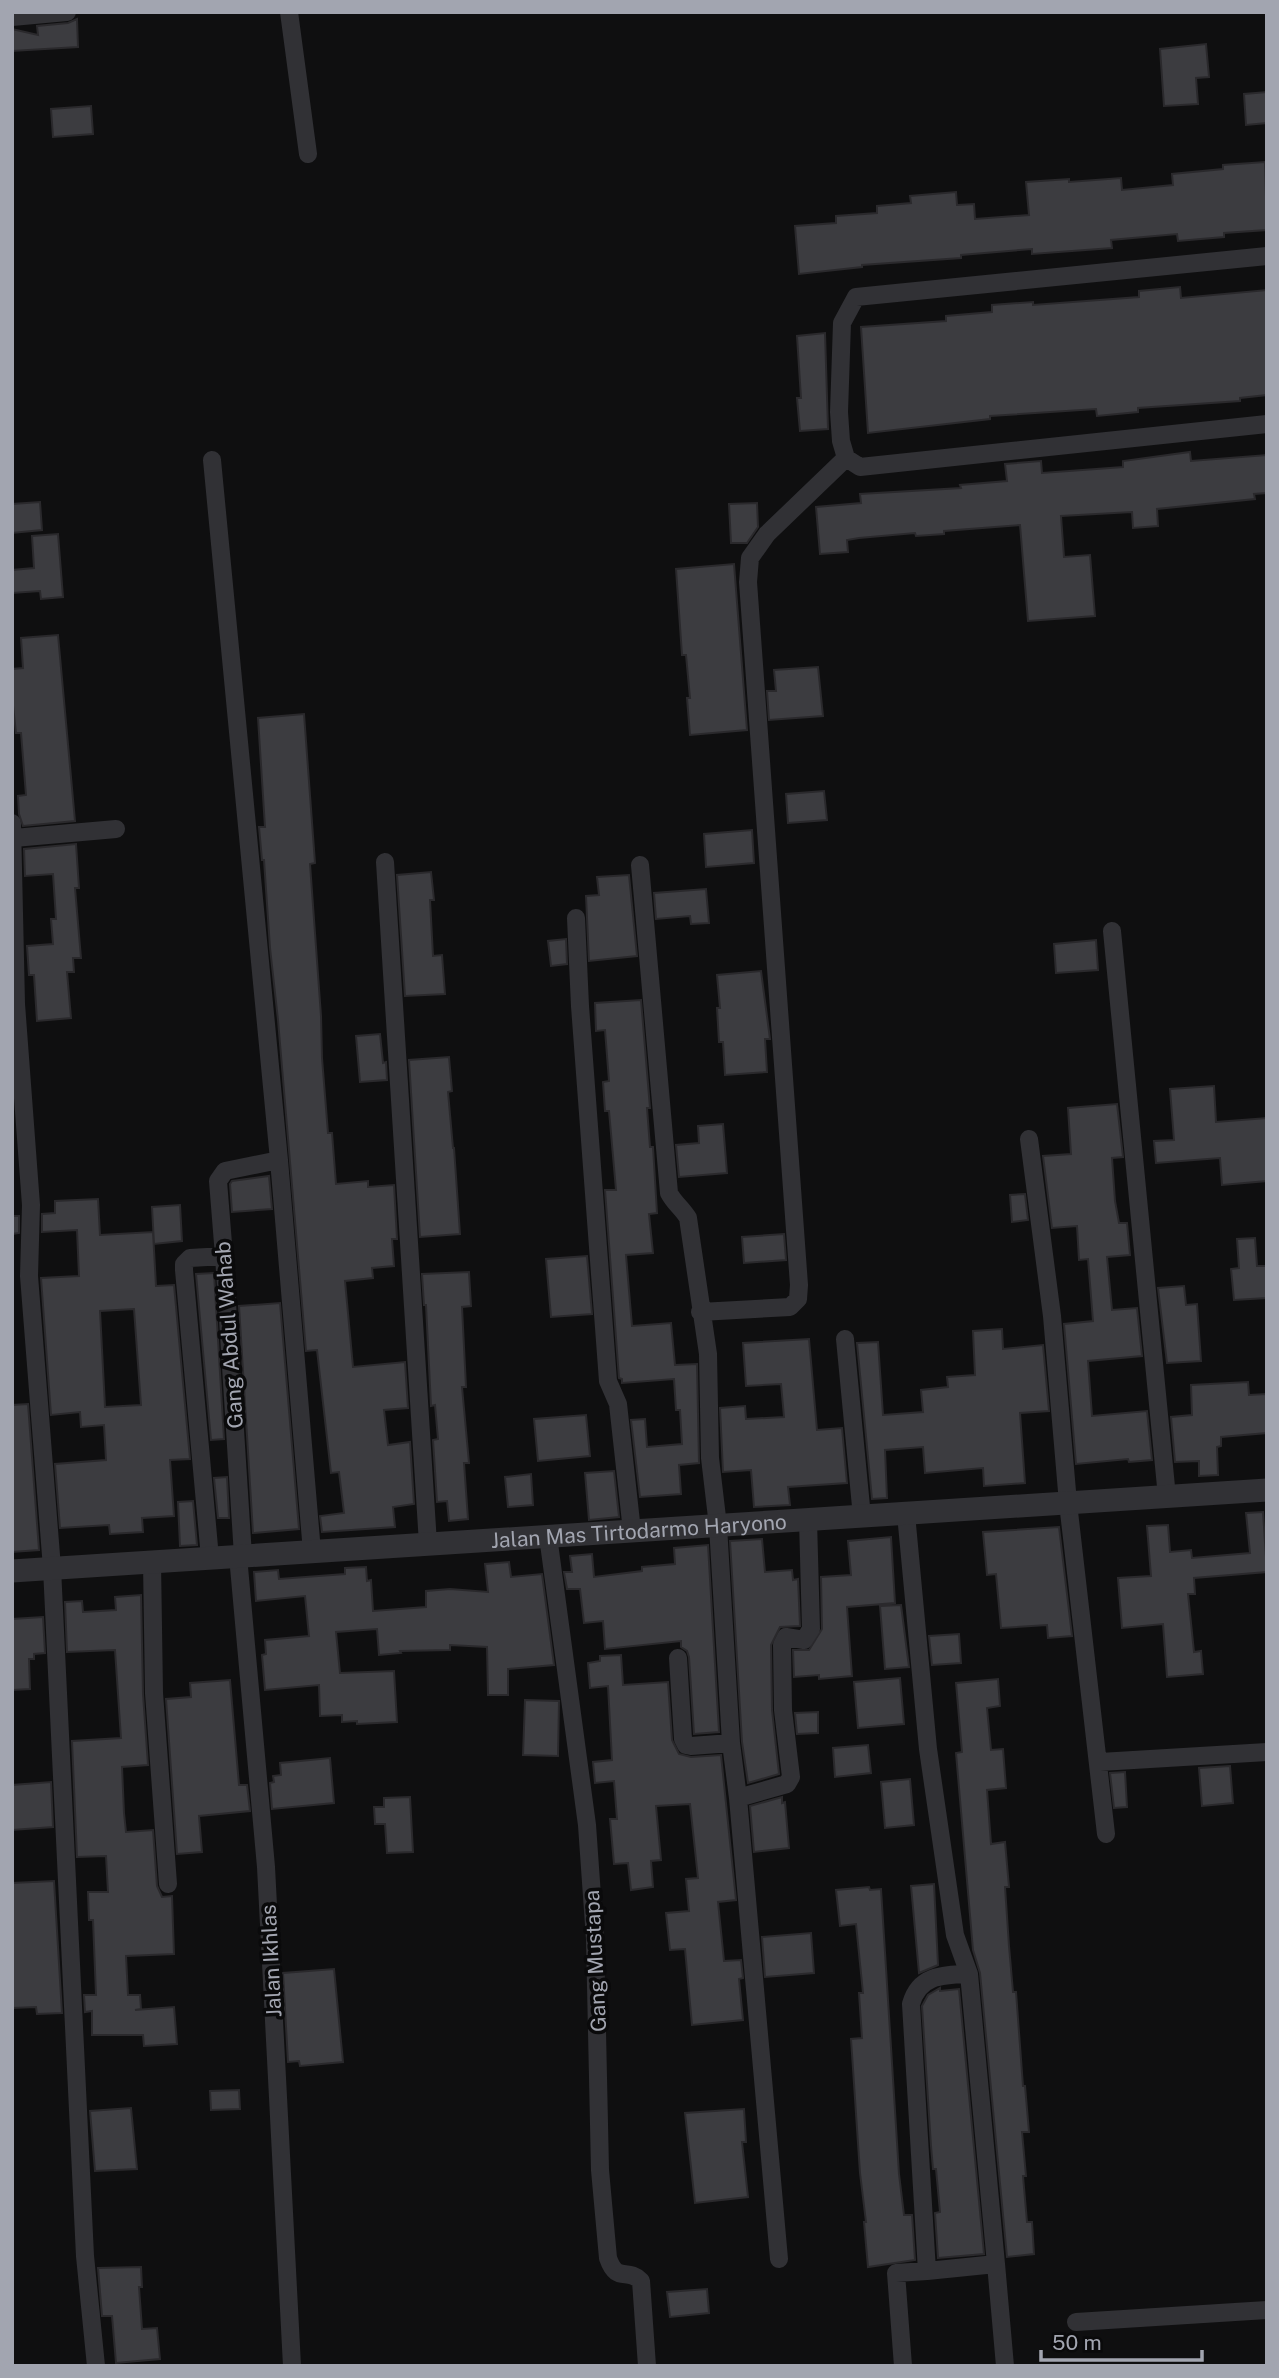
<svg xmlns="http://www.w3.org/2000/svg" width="1279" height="2378" viewBox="0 0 1279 2378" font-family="'Public Sans',sans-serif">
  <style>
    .building { fill: #3c3c40; stroke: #2a292c; stroke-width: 2; fill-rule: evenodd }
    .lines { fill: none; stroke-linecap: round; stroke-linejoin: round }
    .minor { stroke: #313135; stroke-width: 18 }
    .tertiary { stroke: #313135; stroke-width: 23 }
    .labels { text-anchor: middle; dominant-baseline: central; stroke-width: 7; stroke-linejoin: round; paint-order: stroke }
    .street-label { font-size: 21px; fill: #a2a5b0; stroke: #0a0a0b }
  </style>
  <rect width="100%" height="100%" fill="#0f0f10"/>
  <path class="building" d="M77,19L78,47L12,51V29L38,35L37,26L68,23Z
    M1206,44L1209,77L1196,78L1198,104L1164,106L1160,49Z
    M1267,92V123L1246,125L1244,94Z
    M91,106L93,134L53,137L51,109Z
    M1265,162L1267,230L1224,233V237L1178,241L1177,234L1111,240L1112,248L1032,254V249L961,255V258L862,265V267L799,274L795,226L836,223V216L877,213V206L911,203L910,196L956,192L957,205L974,204L975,219L1029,215L1026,182L1069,179V182L1121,178L1122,190L1173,185L1172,174L1223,169V165Z
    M1180,287L1181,298L1267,290V395L1240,398V401L1138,408V412L1097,416L1096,409L990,416V419L868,433L861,327L946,321V316L992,312V305L1033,302V305L1139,297V291Z
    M825,333L828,429L800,431L797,398H801L797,336Z
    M1190,452L1191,461L1267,455V493L1254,494L1255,499L1157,509L1158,526L1133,528L1132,512L1061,516L1064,557L1090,555L1095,616L1028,621L1020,525L944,531V534L916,536L915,533L859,538L847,540L848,552L820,554L816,507L861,503L860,494L961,488L960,485L1007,481L1005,464L1041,461L1042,473L1123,467V461Z
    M40,502L42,530L12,533V504Z
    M757,503L758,527L747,543H731L729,504Z
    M58,534L63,597L41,599L40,591L12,593V570L34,568L32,536Z
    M734,564L747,730L690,735L687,698H690L686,655H682L676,569Z
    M58,635L75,821L23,826L19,814L18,796L26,795L21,733H16L12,697V669L23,668L21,638Z
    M818,667L823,716L769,720L767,691H776L774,670Z
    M304,714L315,863L310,864L321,1016L322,1058L328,1133H332L336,1184L368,1181V1187L394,1185L397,1239H392L394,1266L372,1268L373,1278L345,1281L353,1367L405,1362L408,1408L384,1410L388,1445L410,1442L414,1504L393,1507L395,1527L322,1532L320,1516L344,1513L339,1472L331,1473L317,1350L306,1351L278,1020L270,948L264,860H262L259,827H265L258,718Z
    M824,791L827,820L788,823L786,794Z
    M752,830L754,863L706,867L704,834Z
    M76,844L79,888H75L81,958H73L74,972H67L71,1018L37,1021L34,975H29L27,946L53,944L51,919H56L53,874L25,876L24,849Z
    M431,872L434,900H430L433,956L442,955L445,994L405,996L397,875Z
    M629,875L637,956L589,961L586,896L599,895L597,877Z
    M706,889L709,923L691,924L690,916L656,919L654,893Z
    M566,939L567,964L551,966L548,941Z
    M1096,940L1098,970L1056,973L1054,944Z
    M761,971L770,1039H765L767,1072L725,1075L723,1042H719L717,1008H720L717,975Z
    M641,1000L650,1108H647L650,1147H653L657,1213L649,1214L653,1253L626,1255L632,1326L671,1323L675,1365L697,1364L699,1463L679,1465L681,1494L640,1497L631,1420L645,1419L647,1447L682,1444L680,1410H676L674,1379L622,1383V1379L619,1378L605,1190H616L609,1111H605L603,1082L609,1081L605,1030L596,1031L595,1003Z
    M380,1034L383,1063L386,1062L387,1080L360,1082L356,1036Z
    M449,1057L452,1091L448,1092L453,1148H454L460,1234L420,1237L409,1060Z
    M1214,1086L1216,1122L1267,1118V1181L1222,1185L1220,1158L1156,1163L1154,1141L1174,1140L1170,1089Z
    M1117,1104L1123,1157L1112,1158L1115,1201L1119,1223H1127L1130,1255L1107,1257L1112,1310L1137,1308L1142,1356L1088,1361L1092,1416L1147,1411L1152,1460L1129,1462L1128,1459L1076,1464L1064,1324L1093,1321L1088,1259L1079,1260L1077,1226L1052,1228L1043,1156L1071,1154L1068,1108Z
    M723,1124L727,1173L679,1177L676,1145L699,1143L698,1126Z
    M269,1176L272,1209L232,1212L230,1184L232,1181Z
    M1025,1194L1028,1220L1012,1222L1010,1195Z
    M98,1199L100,1235L153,1232L156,1286L174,1285L190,1459L170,1460L174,1516L142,1518L143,1532L110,1534L109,1525L60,1528L55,1464L106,1460L104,1425L81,1427L80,1412L51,1415L41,1278L79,1276L77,1230L42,1232V1214L55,1213V1201ZM134,1309L141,1405L105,1407L100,1311Z
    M180,1205L182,1241L154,1244L152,1207Z
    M12,1216H19V1233L12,1234Z
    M784,1234L786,1260L744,1263L742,1237Z
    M1255,1238L1257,1266H1267V1298L1234,1300L1231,1269L1239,1268L1237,1239Z
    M587,1256L592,1314L551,1317L546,1259Z
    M469,1272L471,1306L462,1307L466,1387H462L469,1463H464L468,1519L449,1521L447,1501L437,1502L433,1440L438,1439L435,1405L431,1406L426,1305H424L422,1274Z
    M214,1273L224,1439L211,1440L196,1274Z
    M1184,1286L1186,1305L1197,1304L1201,1361L1167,1363L1158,1288Z
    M280,1303L299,1529L253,1533L239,1306Z
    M1002,1329L1003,1349L1043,1345L1049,1411L1020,1413L1025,1483L984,1486L983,1468L925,1473L923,1447L885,1450L887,1498L872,1499L857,1343L878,1342L883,1415L923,1412L921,1390L948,1387L947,1377L975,1375L973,1331Z
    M809,1339L817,1430L842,1428L847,1483L788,1487L790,1505L754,1507L751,1470L723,1472L720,1408L745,1406L746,1419L784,1417L781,1384L746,1386L743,1343Z
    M1248,1382L1249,1395L1267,1394V1433L1221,1437V1446L1217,1447L1218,1475L1199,1476V1461L1175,1462L1171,1417L1192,1415L1191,1385Z
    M28,1404L39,1550L12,1552V1405Z
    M586,1415L590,1456L538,1461L534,1419Z
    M614,1471L619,1517L589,1520L585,1473Z
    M531,1474L533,1505L508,1507L505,1477Z
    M227,1477L229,1518H218L214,1478Z
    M193,1501L197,1545L180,1546L178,1502Z
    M1263,1512L1267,1572L1194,1578L1195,1594H1188L1194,1652L1201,1651L1203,1674L1167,1677L1163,1624L1122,1628L1118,1578L1151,1576L1147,1526L1168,1525L1170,1552L1191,1550L1192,1558L1250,1553L1246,1513Z
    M1059,1527L1072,1636L1048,1638L1047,1625L1001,1628L996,1574L987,1575L983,1532Z
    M891,1537L895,1603L847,1607L852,1676L819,1679V1675L794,1677L793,1650H809L822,1629L821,1577L851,1575L848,1541Z
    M762,1539L765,1572L792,1570L793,1580L798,1579L800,1626L780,1627L771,1645L772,1710L779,1774L748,1783L742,1742L730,1541Z
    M708,1545L719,1732L694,1734L689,1657L687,1651L681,1647V1641L605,1649L603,1621L584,1623L580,1589H567L564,1572H572L570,1556L592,1554L594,1577L642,1571V1567L675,1564L674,1548Z
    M509,1562L511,1577L542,1574L554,1665L508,1669V1695H488L487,1647L450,1645V1650L400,1651L401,1653L379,1655L377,1629L336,1632L340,1673L394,1671L397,1722L357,1724V1721L342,1722V1715L320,1716L319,1685L265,1690L262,1655L266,1654L265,1640L309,1636L305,1596L256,1601L254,1572L278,1570L279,1579L345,1574V1568L366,1567L367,1581L371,1580L373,1611L426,1607V1591L450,1589L488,1592L485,1564Z
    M141,1595L143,1694L148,1765L122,1767L124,1813L126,1832L153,1830L157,1886L162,1897L172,1896L174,1954L126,1956L128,1995H140L141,2009L135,2010L174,2007L177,2044L144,2046L143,2035H92V2011L85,2012L84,1995H96L93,1920H89L88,1892H108L106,1856L77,1857L72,1741L121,1738L115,1650L67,1652L65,1602L82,1601L83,1612L116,1610L115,1597Z
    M901,1605L909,1667L885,1669L880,1606Z
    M43,1617L45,1653L34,1654V1659H29L30,1689L12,1690V1619Z
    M959,1634L961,1663L932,1665L929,1636Z
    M621,1655L623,1685L668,1682L672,1740L679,1754L691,1757L721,1755L736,1900L718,1902L724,1961L741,1960L743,1978L739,1979L743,2020L692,2025L685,1949L670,1950L666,1913L689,1911L686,1879L698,1878L690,1804L656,1806L661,1860L651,1861L653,1887L631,1890L628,1863L614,1864L610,1819H617L614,1781L595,1783L593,1762L612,1760L608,1686L590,1688L588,1663L600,1661V1656Z
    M900,1678L904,1724L858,1728L854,1682Z
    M998,1679L1000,1706L987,1708L991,1750L1003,1749L1006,1788L987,1790L991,1844L1005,1842L1009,1887H1005L1009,1946L1013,1992H1016L1023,2086H1025L1029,2132H1022L1026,2176H1023L1027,2222H1032L1034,2254L1007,2257L980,1973L973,1950L956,1753L962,1752L956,1683Z
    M230,1680L239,1785H247L250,1811L199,1816L202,1852L177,1854L166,1699L191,1697L190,1683Z
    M525,1700L559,1701L558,1756L523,1755Z
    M818,1712V1733L797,1734L795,1713Z
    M868,1745L871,1773L835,1777L833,1748Z
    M330,1758L334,1803L272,1809L270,1783L274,1782L273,1776L281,1775L280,1763Z
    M1230,1766L1233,1803L1202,1806L1199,1768Z
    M1125,1772L1127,1807L1114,1808L1110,1773Z
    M910,1779L914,1825L885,1828L881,1782Z
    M51,1782L53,1827L12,1830V1785Z
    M410,1797L413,1852L387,1853L385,1824H375L374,1807H384V1798Z
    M782,1797V1803L785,1802L789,1848L754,1852L750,1806Z
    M54,1881L62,2013L37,2014L36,2007L12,2008V1883Z
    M934,1884L938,1965L919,1973L911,1886Z
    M869,1887L870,1890L881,1889L899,2174L904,2215H912L915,2260L868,2267L864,2222H866L860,2173L851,2039L862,2038L859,1993H863L856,1924L840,1926L836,1890Z
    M811,1933L814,1973L765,1977L762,1937Z
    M334,1969L343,2062L300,2066L299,2061L288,2062L283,1973Z
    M940,1988V1991L959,1989L984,2254L938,2258L935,2213L940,2212L936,2169H933L931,2146L922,2006L928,1995Z
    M239,2090L240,2109L211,2110L210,2091Z
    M131,2108L137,2169L95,2171L90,2111Z
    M744,2109L746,2142H742L748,2197L695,2203L685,2113Z
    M141,2267L142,2287H139L142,2329L157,2328L160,2359L116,2363L112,2316H102L98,2268Z
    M707,2289L709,2313L670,2317L667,2292Z"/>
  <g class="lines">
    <path class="minor" d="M289,12L308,154
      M12,17L67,12
      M1267,256L856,297L842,323L839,412L841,441L846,458L860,467L1267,424
      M212,460L279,1160L312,1552
      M12,823L16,1004L31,1205L29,1276L52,1568L85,2256L96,2366
      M14,838L116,829
      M385,862L428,1544
      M640,865L669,1193C674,1203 682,1208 688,1218L708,1354L710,1458L718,1526L731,1743L738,1798L779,2259
      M576,918L580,1006L608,1381L618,1404L632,1531
      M1112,931L1167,1497
      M1029,1139L1052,1316L1068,1503L1106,1834
      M700,1312L790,1307L798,1299L799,1285L748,582L750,558L767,534L846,458
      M845,1339L862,1517
      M906,1514L928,1749L955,1935L969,1974C942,1975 919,1975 911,2004L927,2271L996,2264L969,1974
      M548,1536L587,1825L595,1939L600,2170L608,2258C617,2284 627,2267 641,2281L647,2366
      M238,1556L266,1867L292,2366
      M243,1556L224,1256L218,1181L225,1171L279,1160
      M210,1558L184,1270V1264L190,1258L224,1256
      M152,1562L154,1693L168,1884
      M678,1658L683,1739L686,1745L691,1746L731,1743
      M1100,1762L1267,1752
      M738,1798L787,1784L791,1777L783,1710L782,1645L786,1637L804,1640L811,1629L808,1520
      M996,2264L1005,2366
      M1076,2322L1267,2310
      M903,2366L896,2273L927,2271"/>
    <path class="tertiary" id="s1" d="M12,1571L1267,1490"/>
  </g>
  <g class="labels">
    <g class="street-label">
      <text transform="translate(229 1335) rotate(-94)">Gang Abdul Wahab</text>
      <text stroke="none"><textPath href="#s1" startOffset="628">Jalan Mas Tirtodarmo Haryono</textPath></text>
      <text transform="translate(271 1961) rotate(-93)">Jalan Ikhlas</text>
      <text transform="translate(595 1961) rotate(-93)">Gang Mustapa</text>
    </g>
  </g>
  <rect width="1279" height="2378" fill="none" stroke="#a2a5b0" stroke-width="28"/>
  <path d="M1041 2350v10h161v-10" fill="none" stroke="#a2a5b0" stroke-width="3.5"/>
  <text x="1052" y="2350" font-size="21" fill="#a2a5b0" stroke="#0a0a0b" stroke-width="5" paint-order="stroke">50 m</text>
</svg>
